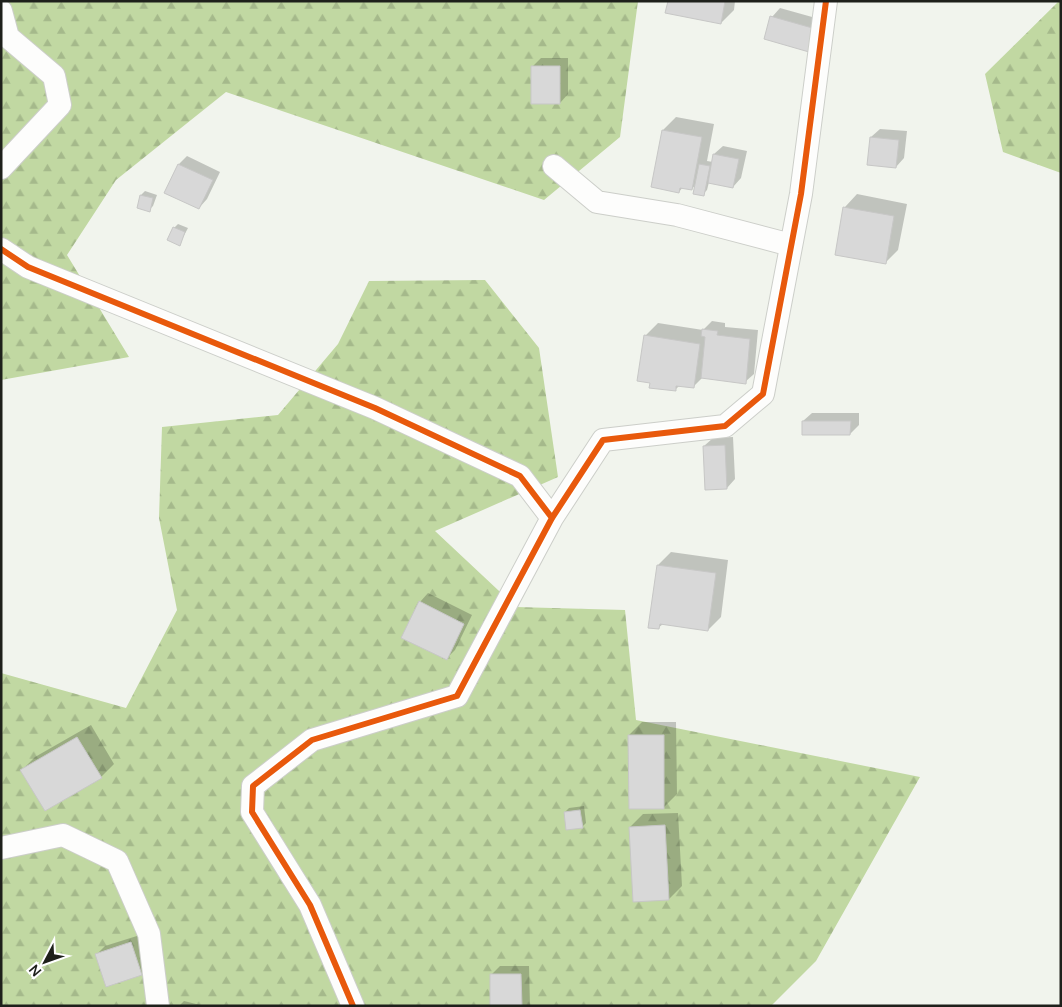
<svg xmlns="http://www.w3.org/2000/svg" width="1062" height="1007" viewBox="0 0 1062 1007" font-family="Manrope,sans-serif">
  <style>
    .forest { fill: url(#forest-firs) }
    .shadow { fill: #0003 }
    .building { fill: #d8d8d8; stroke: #c7c7c6 }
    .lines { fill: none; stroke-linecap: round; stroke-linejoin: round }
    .minor-casing { stroke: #cccec9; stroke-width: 24 }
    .minor { stroke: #fdfdfc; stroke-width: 22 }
    .cycleway-casing { stroke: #fff; stroke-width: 9 }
    .cycleway { stroke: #e8590c; stroke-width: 6 }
  </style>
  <defs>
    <pattern id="forest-firs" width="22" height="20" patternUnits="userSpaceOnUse" patternTransform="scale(1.25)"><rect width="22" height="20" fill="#c1d8a2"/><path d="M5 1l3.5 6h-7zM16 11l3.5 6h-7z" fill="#a5b98b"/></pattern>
  </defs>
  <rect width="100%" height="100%" fill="#f1f4ed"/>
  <path class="forest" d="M1,1H638L620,137L544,200L226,92L116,180L67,255L129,357L1,380Z
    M1059,1H1061V173L1003,152L985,74Z
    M485,280L539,348L558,477L435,531L516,607L625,610L636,720L920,777L816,961L771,1006H1V673L126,708L177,610L159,518L162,427L278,415L338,344L369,281Z"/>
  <path class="shadow" d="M669,1H735L734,10L721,23Z
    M780,8L830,22L824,44L772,17Z
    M541,58H568V94L560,103L532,67Z
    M676,117L714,124L707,161L713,162L714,154L723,146L747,151L741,178L733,187L709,182L707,190L703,194L696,184L692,189L683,187L679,192L663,130Z
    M880,129L907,131L904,158L896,167L869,164L871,137Z
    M187,156L220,172L207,199L199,208L179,164Z
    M145,191L157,195L153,206L149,210L138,207L141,195Z
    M857,194L907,204L898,250L885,263L836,254L845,207Z
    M178,224L188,228L179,245L174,228Z
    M712,321L725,323V327L758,330L754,374L745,382L703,377L693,387L680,385L675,390L651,382L645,336L658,323L703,330Z
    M812,413H859V425L850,434L803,421Z
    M733,437L735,479L727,488L704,446L713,438Z
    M671,552L728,560L721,617L708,630L663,624L658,628L650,627L658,565Z
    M428,593L472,615L455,650L446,659L420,602Z
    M642,722H676L677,794L664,807L629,735Z
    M91,725L114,764L101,777L22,770L35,757Z
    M584,806L586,823L582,827L565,812L569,808Z
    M678,813L682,886L669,899L630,827L643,814Z
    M140,935L150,966L141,974L97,954L105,946Z
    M500,966H529L530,1006H492L491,975Z
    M184,1001L204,1006H179Z"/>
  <path class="building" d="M668,1H725L721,24L665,13Z
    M770,16L823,31L816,54L764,39Z
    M531,66H560V104H531Z
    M662,130L702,137L692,190L680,188L679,193L651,187Z
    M870,137L899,140L896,168L867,165Z
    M713,154L739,159L733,188L708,183Z
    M178,164L213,180L199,209L164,193Z
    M699,164L710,166L704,196L693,194Z
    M140,195L153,198L150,212L137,208Z
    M843,207L894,216L886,264L835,255Z
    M173,227L185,232L180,246L167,240Z
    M702,329L718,331L717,335L750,339L746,384L701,378L705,337L701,336Z
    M644,335L700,344L694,388L676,386V391L649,388L650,383L637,381Z
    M802,421H851L850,435H802Z
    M725,445L727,489L705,490L703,446Z
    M657,565L716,573L708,631L660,624L659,629L648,628Z
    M419,601L464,624L447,660L401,638Z
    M628,735H664V809H629Z
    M77,737L102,778L45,811L20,770Z
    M580,810L583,828L566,830L564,812Z
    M665,825L669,900L633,902L629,827Z
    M131,942L142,975L106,987L95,954Z
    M490,974H521L522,1006H490Z"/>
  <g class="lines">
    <defs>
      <path id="minor" d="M1,11L8,37L54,76L60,105L1,168
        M554,166L597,202L677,215L791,245
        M1,249L28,267L375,408L520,476L552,518
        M1,848L63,835L117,861L149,934L158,1006
        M353,1006L310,905L252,812L253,786L312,740L457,696L552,518L603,440L725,426L763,394L801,194L826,1"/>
    </defs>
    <use href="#minor" class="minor-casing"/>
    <use href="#minor" class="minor"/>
    <defs>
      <path id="cycleway" d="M1,249L28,267L375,408L520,476L552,518
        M353,1006L310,905L252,812L253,786L312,740L457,696L552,518L603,440L725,426L763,394L801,194L826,1"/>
    </defs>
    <use href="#cycleway" class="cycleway-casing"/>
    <use href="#cycleway" class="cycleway"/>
  </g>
  <rect width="1062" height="1007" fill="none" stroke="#1e201b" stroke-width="5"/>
  <g transform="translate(45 962) rotate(229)" stroke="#ffffff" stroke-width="4" paint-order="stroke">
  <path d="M0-4L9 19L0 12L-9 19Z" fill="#1e201b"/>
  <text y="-8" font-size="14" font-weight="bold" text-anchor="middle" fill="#1e201b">N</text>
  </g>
</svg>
